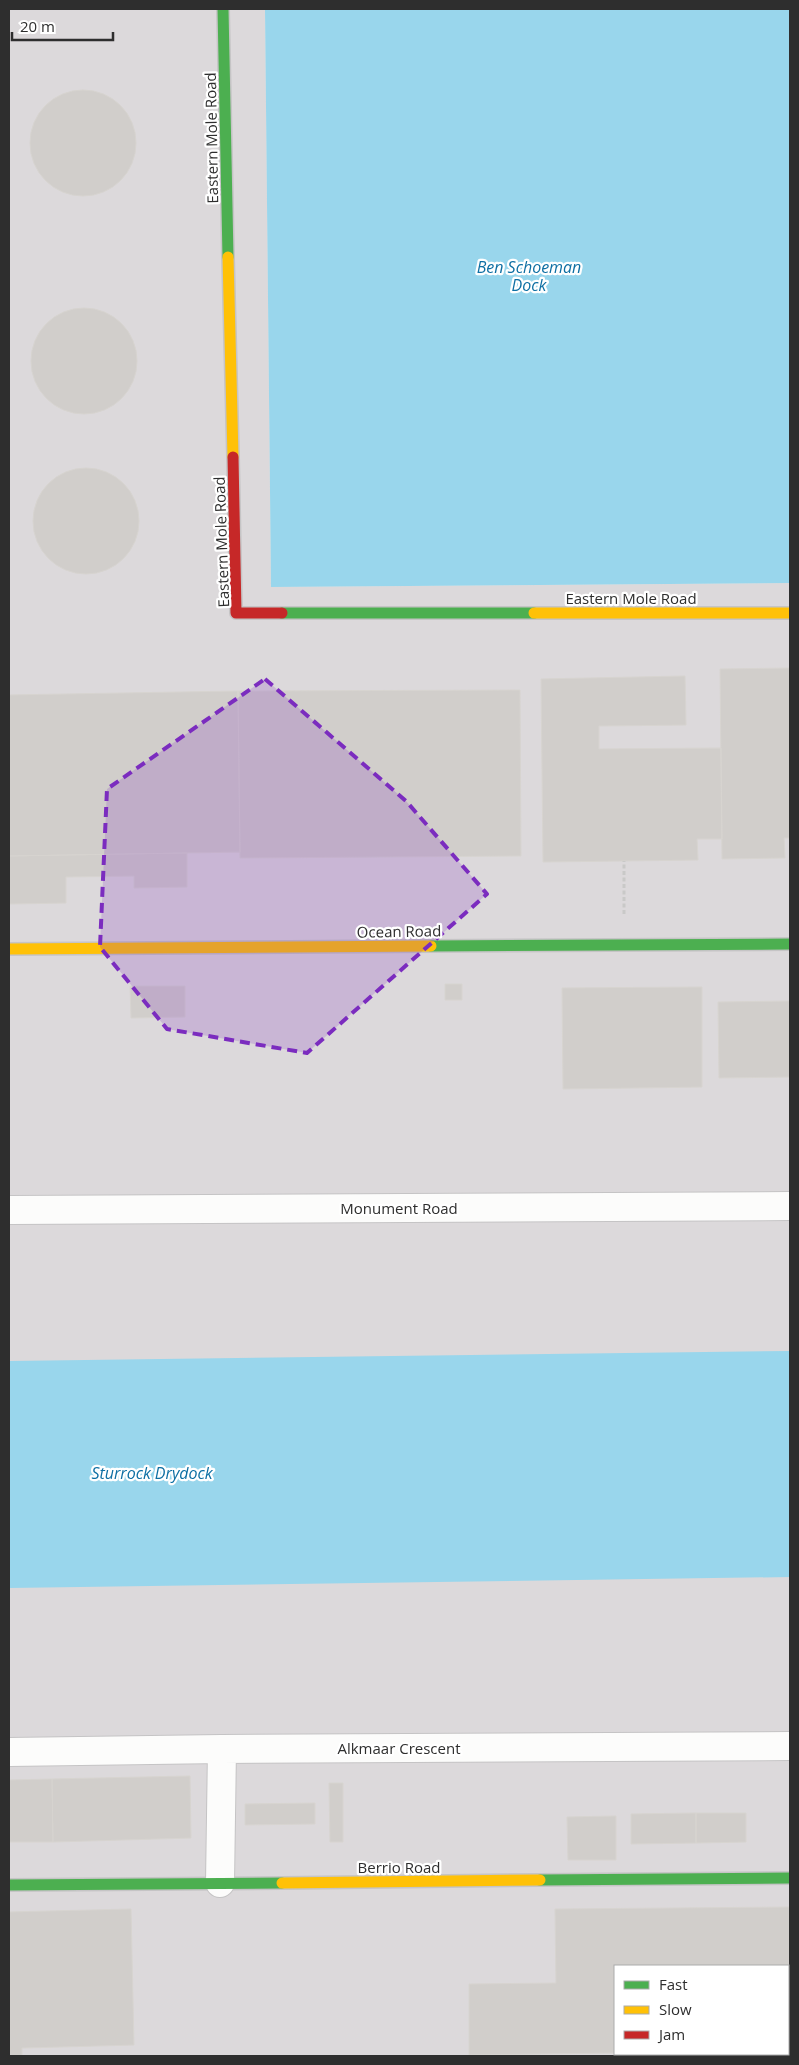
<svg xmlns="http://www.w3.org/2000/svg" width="799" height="2065" viewBox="0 0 799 2065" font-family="'Open Sans',sans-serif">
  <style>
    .industrial { fill: #dcd9db; fill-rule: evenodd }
    .water { fill: #99d6ec }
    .building { fill: #d1cecb; stroke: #d7d4d0 }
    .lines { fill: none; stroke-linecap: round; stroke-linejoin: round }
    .street-casing { stroke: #c5c4c5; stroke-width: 30 }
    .fast-casing { stroke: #c5c4c5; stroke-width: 14 }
    .slow-casing { stroke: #c5c4c5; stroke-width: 14 }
    .jam-casing { stroke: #c5c4c5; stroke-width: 14 }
    .path { stroke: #c9c9c8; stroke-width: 3; stroke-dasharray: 4 2.5; stroke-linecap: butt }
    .street { stroke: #fcfcfb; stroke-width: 28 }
    .fast { stroke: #4caf50; stroke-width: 11 }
    .slow { stroke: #ffc107; stroke-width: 11 }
    .jam { stroke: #c62828; stroke-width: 11 }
    .marked { fill: #7b2cbf; fill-opacity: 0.2; stroke: #7b2cbf; stroke-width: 4; stroke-dasharray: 10 6; stroke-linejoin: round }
    .labels { text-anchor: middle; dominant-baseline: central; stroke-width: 4.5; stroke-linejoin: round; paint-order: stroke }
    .street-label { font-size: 15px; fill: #2e2e2e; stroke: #fff }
    .water-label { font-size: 16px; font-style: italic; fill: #0d6fa3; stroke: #fff }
  </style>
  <rect width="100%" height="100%" fill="#ece8e4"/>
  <path class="industrial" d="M9,9H759L265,10L271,587L790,583V2056H9ZM615,1966H788V2054H615Z"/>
  <path class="water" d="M790,9V583L271,587L265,10Z
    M790,1351V1577L9,1588V1361Z"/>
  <path class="building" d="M30 143a53 53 0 1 1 106 0a53 53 0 1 1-106 0Z
    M31 361a53 53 0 1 1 106 0a53 53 0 1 1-106 0Z
    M33 521a53 53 0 1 1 106 0a53 53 0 1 1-106 0Z
    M790,668V838H784L785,858L722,859L720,669Z
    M685,676L686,725L599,726V749L721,748L722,839H697L698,860L543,862L541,679Z
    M520,690L521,856L240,858L238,691Z
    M238,691L240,852L9,856V695Z
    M187,853V887L134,888V876L66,877V903L9,904V856Z
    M445,984H462V1000H445Z
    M130,986H185V1017L131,1018Z
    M702,987V1087L563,1089L562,988Z
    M790,1001V1077L719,1078L718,1002Z
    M190,1776L191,1838L53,1842L52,1779Z
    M52,1779L53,1842H9V1780Z
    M329,1783H343V1842H330Z
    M315,1803V1824L245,1825V1804Z
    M696,1813H746V1842L696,1843Z
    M696,1813V1843L631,1844V1814Z
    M616,1816V1860H568L567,1817Z
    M790,1907V2052H788V1966H615V2053L469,2055V1984L556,1983L555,1909Z
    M131,1909L134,2045L22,2048V2056H9V1912Z"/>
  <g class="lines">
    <defs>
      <path id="street" d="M9,1210L790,1206
        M9,1752L222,1749L790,1746
        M220,1883L222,1749"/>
      <path id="fast" d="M223,9L228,257
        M282,613H534
        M431,946L790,944
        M540,1880L790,1878
        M9,1885L282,1883"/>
      <path id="slow" d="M228,257L233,457
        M534,613H790
        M9,949L431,946
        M282,1883L540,1880"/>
      <path id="jam" d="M233,457L236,613H282"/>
    </defs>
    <use href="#street" class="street-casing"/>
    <use href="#fast" class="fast-casing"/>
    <use href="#slow" class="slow-casing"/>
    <use href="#jam" class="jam-casing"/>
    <path class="path" d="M624,914V861"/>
    <use href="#street" class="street"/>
    <use href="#fast" class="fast"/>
    <use href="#slow" class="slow"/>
    <use href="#jam" class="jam"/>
  </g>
  <path class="marked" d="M265,679L406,801L487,894L307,1053L167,1029L100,947L107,789Z"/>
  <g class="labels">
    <g class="street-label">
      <text transform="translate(211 138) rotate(-91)">Eastern Mole Road</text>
      <text transform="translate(221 542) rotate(-92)">Eastern Mole Road</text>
      <text x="631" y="598">Eastern Mole Road</text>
      <text transform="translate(399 931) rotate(-1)">Ocean Road</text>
      <text x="399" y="1208">Monument Road</text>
      <text x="399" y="1748">Alkmaar Crescent</text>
      <text x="399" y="1867">Berrio Road</text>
    </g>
    <g class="water-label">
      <text x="529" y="267">Ben Schoeman<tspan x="529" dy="18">Dock</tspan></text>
      <text x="152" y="1473">Sturrock Drydock</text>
    </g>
  </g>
  <rect width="799" height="2065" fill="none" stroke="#2e2e2e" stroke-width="20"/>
  <rect x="614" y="1965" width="175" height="90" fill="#ffffff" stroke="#ababab"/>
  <rect x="624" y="1981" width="25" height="8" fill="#4caf50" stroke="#ababab"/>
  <text x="659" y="1990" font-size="15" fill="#2e2e2e">Fast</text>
  <rect x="624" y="2006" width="25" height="8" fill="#ffc107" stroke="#ababab"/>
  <text x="659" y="2015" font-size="15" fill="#2e2e2e">Slow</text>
  <rect x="624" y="2031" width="25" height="8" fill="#c62828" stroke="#ababab"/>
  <text x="659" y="2040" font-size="15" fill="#2e2e2e">Jam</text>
  <path d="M12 32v8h101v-8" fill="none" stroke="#2e2e2e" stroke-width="2.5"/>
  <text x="20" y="32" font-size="15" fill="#2e2e2e" stroke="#ffffff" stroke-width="4" paint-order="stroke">20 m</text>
</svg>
